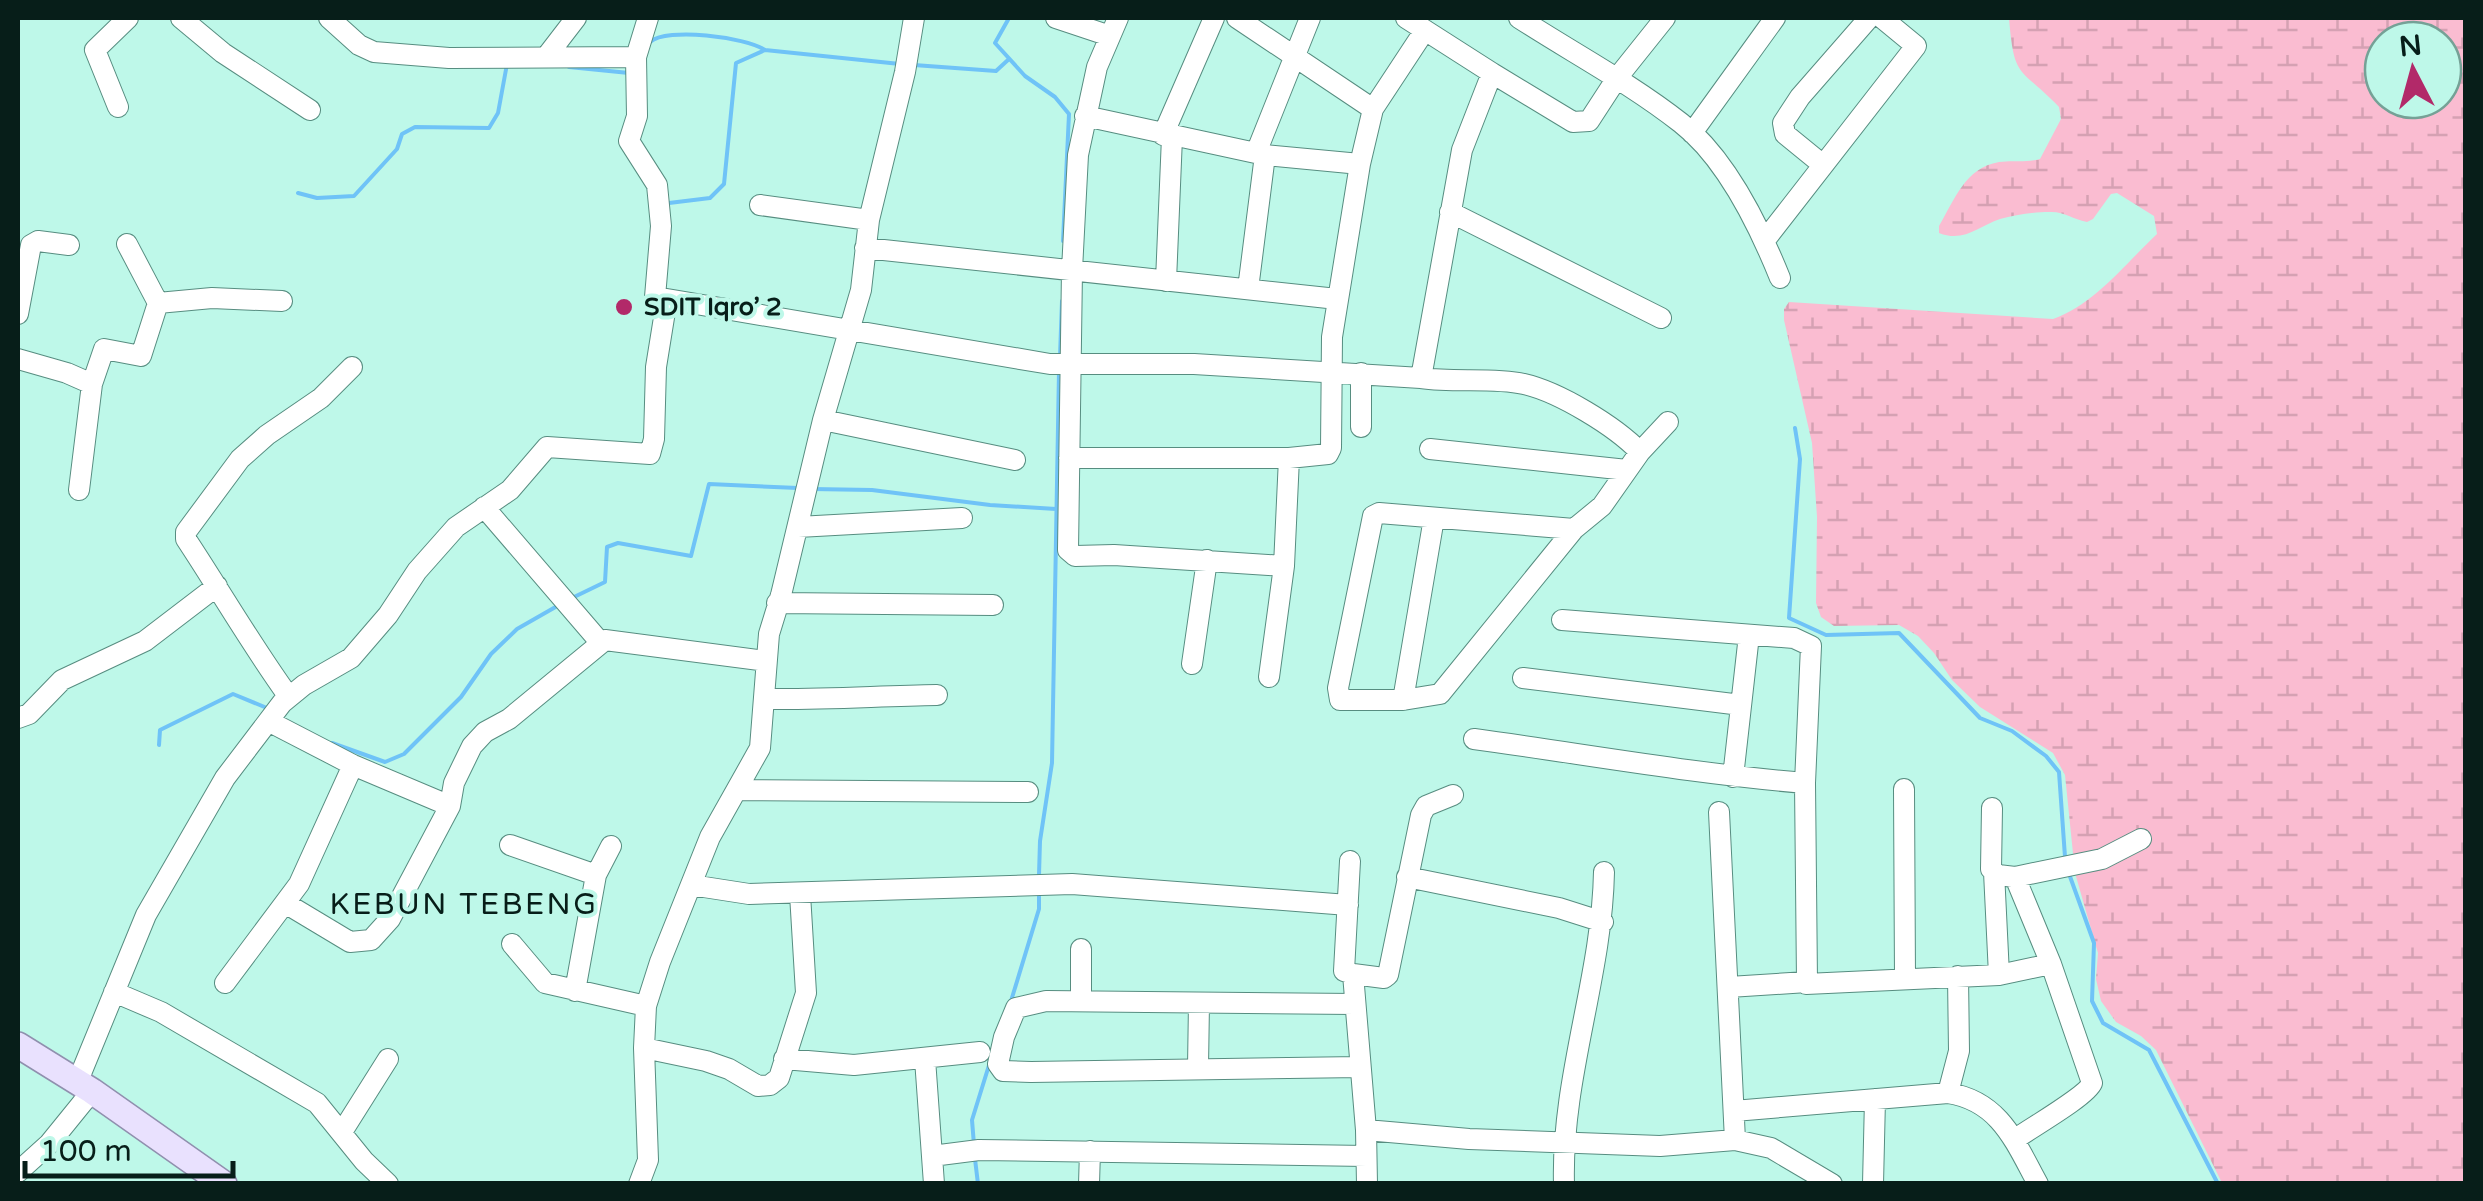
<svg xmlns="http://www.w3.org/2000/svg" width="2483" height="1201" viewBox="0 0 2483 1201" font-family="'Varela Round',sans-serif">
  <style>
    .wetland { fill: url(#wetland-marsh); fill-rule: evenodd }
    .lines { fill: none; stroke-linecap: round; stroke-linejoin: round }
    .stream { stroke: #6fc3f7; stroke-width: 4 }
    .minor-casing { stroke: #578d80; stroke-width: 22 }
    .major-casing { stroke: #9090ae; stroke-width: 28 }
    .minor { stroke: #fff; stroke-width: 20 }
    .major { stroke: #e9e1fe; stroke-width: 25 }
    .poi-dot { fill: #b22969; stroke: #bef8e9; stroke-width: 4 }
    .labels { text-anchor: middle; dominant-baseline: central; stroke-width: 8; stroke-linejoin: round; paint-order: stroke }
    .poi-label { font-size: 25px; font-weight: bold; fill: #071e19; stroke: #bef8e9; text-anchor: start }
    .quarter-label { font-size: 30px; letter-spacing: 2.5px; fill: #071e19; stroke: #bef8e9 }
  </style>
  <defs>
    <pattern id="wetland-marsh" width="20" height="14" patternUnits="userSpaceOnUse" patternTransform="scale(2.5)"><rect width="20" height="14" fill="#fabcd1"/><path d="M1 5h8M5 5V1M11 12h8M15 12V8" fill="none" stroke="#d5a1b3"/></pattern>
  </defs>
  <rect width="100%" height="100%" fill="#bef8e9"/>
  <path class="wetland" d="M2009,18H2465V1183H2222L2156,1050L2141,1036L2116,1022L2101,1001L2096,979L2098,953L2075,873L2065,775L2053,753L1980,707L1952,680L1934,653L1918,636L1899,625L1834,626L1821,617L1816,603L1817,517L1812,443L1784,320V309L1789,302L2053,319C2094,305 2126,263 2157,234L2154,216L2117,193L2111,194L2093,219L2087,222C2072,219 2064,211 2049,212C2034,212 2015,215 2000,219C1979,226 1964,243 1939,233V226C1955,199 1965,168 1999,162C2013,160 2025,163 2040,159L2061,119L2059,107C2019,66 2014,80 2009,18ZM2383,40H2443V100H2383Z"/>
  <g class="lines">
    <path class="stream" d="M1009,18L995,43L1025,76L1055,97L1069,114L1063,241
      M650,42C667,27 745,37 765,50L900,64
      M914,65L996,71L1009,59
      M569,67L629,73
      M298,193L317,198L354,196L397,149L402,134L415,127L489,128L498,113L507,64
      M669,203L710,198L724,184L736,63L765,50
      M1060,356L1062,301
      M1795,428L1800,459L1789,618L1826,635L1899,633L1980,718L2012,731L2046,756L2059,772L2065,857
      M812,489L872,490L990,505L1056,509
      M572,598L605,582L607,547L618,543L691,556L709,484L798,488
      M332,743L385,762L404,754L461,697L491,654L517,629L559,605
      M159,745L160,730L233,694L267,708
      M2068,871L2094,943L2092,1001L2103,1023L2149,1050L2218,1184
      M1039,875L1040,841L1052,763L1059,371
      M1011,1001L1039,909V890
      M974,1145L972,1120L990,1062
      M975,1159L978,1184"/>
    <defs>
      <path id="minor" d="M181,18L223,53L310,110
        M329,18L359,45L374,52L449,58L636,57L637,116L629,141L657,185L661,226L655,297L1050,364H1194L1421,378L1462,150L1492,73L1573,122L1589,121L1617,78L1665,18
        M1056,18L1110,36
        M1118,18L1097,67L1078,155L1072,270L1068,550L1075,556L1114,555L1284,566
        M1237,18L1373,109
        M1406,18L1492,73
        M1519,18C1573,53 1630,83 1681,123C1726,158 1759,226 1780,278
        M546,57L576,18
        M636,57L648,18
        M118,107L95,50L128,18
        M1085,116L1265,155L1360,164
        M1692,133L1775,18
        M1163,135L1214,18
        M1256,153L1310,18
        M1823,165L1785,134L1783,123L1800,97L1869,18
        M760,205L869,220
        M1450,212L1661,318
        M1765,240L1916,46L1882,18
        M865,248L1337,299
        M1166,281L1172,137
        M1248,289L1265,155
        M158,303L212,298L282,301
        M18,314L31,245L38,241L69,245
        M18,359L67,373L92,384L79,490
        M1361,373V427
        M1421,378C1455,383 1492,377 1524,384C1559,392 1615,426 1640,452
        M92,384L104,349L141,356L158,303L127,244
        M823,420L1015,460
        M1430,449L1627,470
        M1069,458H1289L1328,454L1331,448L1332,337L1360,164L1373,109L1425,30
        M484,507L600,642
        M798,527L962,518
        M1574,529L1379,513L1373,516L1338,688L1340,700H1403L1440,694L1574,529L1602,506L1640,452L1668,422
        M777,603L993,605
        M1562,620L1794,638L1811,646L1805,783L1807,982L1729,987
        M1192,664L1207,560
        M1269,677L1284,566L1289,458
        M1523,678L1741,705
        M289,697C252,646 221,592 186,539V532L240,459L267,435L321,398L352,367
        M764,699C822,700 878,696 937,695
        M1403,700L1434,518
        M18,718L29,714L62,680L145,641L217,586
        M270,722L353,765L450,806L454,783L472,746L485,732L509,719L605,640L766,661
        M1474,739C1584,754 1695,774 1805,783
        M1733,777L1749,635
        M1904,789L1905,978
        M739,790L1028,792
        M1992,808L1991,869L1998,875L2015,877L2102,859L2141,839
        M1719,812L1735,1140
        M510,845L596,875
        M1350,861L1344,971L1353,974L1366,1130L1367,1184
        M1994,872L1999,975
        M1407,877L1559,908L1603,922
        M691,885L749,894L1072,884L1348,905
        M285,903L350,942L371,940L390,919L450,806
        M512,944L545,983L646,1006
        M1081,949V1001
        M1353,974L1384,978L1388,975L1421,815L1426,806L1453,795
        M225,983L299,884L353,765
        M1806,984L1999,975L2051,964
        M575,991L596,875L611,846
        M114,992L161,1012L317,1103L364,1161L388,1184
        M1355,1004L1046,1001L1016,1008L1004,1037L998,1064L1003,1071L1031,1072L1360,1067
        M644,1048L706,1061L729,1069L758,1086L770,1085L779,1078L806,993L800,894
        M784,1059L854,1065L980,1052
        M925,1059L934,1184
        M1198,1067L1199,1003
        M77,1083L146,915L225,778L282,703L304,685L351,658L388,615L417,571L456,527L510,490L547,447L650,454L654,439L656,367L667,299
        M1948,1093L1959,1051L1958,976
        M1734,1111L1948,1093C2000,1101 2015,1142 2038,1184
        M1366,1130L1469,1139L1660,1146L1735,1140L1771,1148L1832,1184
        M342,1132L388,1059
        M2014,1140C2029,1129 2087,1096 2092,1083L2051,964L2015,877
        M932,1156L979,1150L1366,1156
        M18,1172L49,1144L92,1091
        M639,1184L648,1160L644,1048L646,1006L660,962L710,837L760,748L769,634L781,595L823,420L861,290L869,220L905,72L914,18
        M1089,1184L1090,1151
        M1564,1184C1561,1078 1602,977 1604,872
        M1873,1184L1875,1099"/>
      <path id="major" d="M18,1045L92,1091L224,1184"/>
    </defs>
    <use href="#minor" class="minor-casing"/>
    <use href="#major" class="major-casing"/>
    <use href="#minor" class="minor"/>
    <use href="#major" class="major"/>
  </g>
  <circle class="poi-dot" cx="624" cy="307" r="10"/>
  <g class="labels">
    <g class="poi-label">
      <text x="644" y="307">SDIT Iqro’ 2</text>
    </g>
    <g class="quarter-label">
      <text x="464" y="904">KEBUN TEBENG</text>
    </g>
  </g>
  <rect width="2483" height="1201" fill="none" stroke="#071e19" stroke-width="40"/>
  <g transform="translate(2413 70) rotate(354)"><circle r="48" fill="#bef8e9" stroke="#75a196" stroke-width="2.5"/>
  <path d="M0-8L18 38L0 25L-18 38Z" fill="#b22969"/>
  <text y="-15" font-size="28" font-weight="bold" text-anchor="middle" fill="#071e19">N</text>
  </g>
  <path d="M25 1161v15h208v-15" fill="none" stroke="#071e19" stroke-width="5"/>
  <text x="40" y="1161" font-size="30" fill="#071e19" stroke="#bef8e9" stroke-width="8" paint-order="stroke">100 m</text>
</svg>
